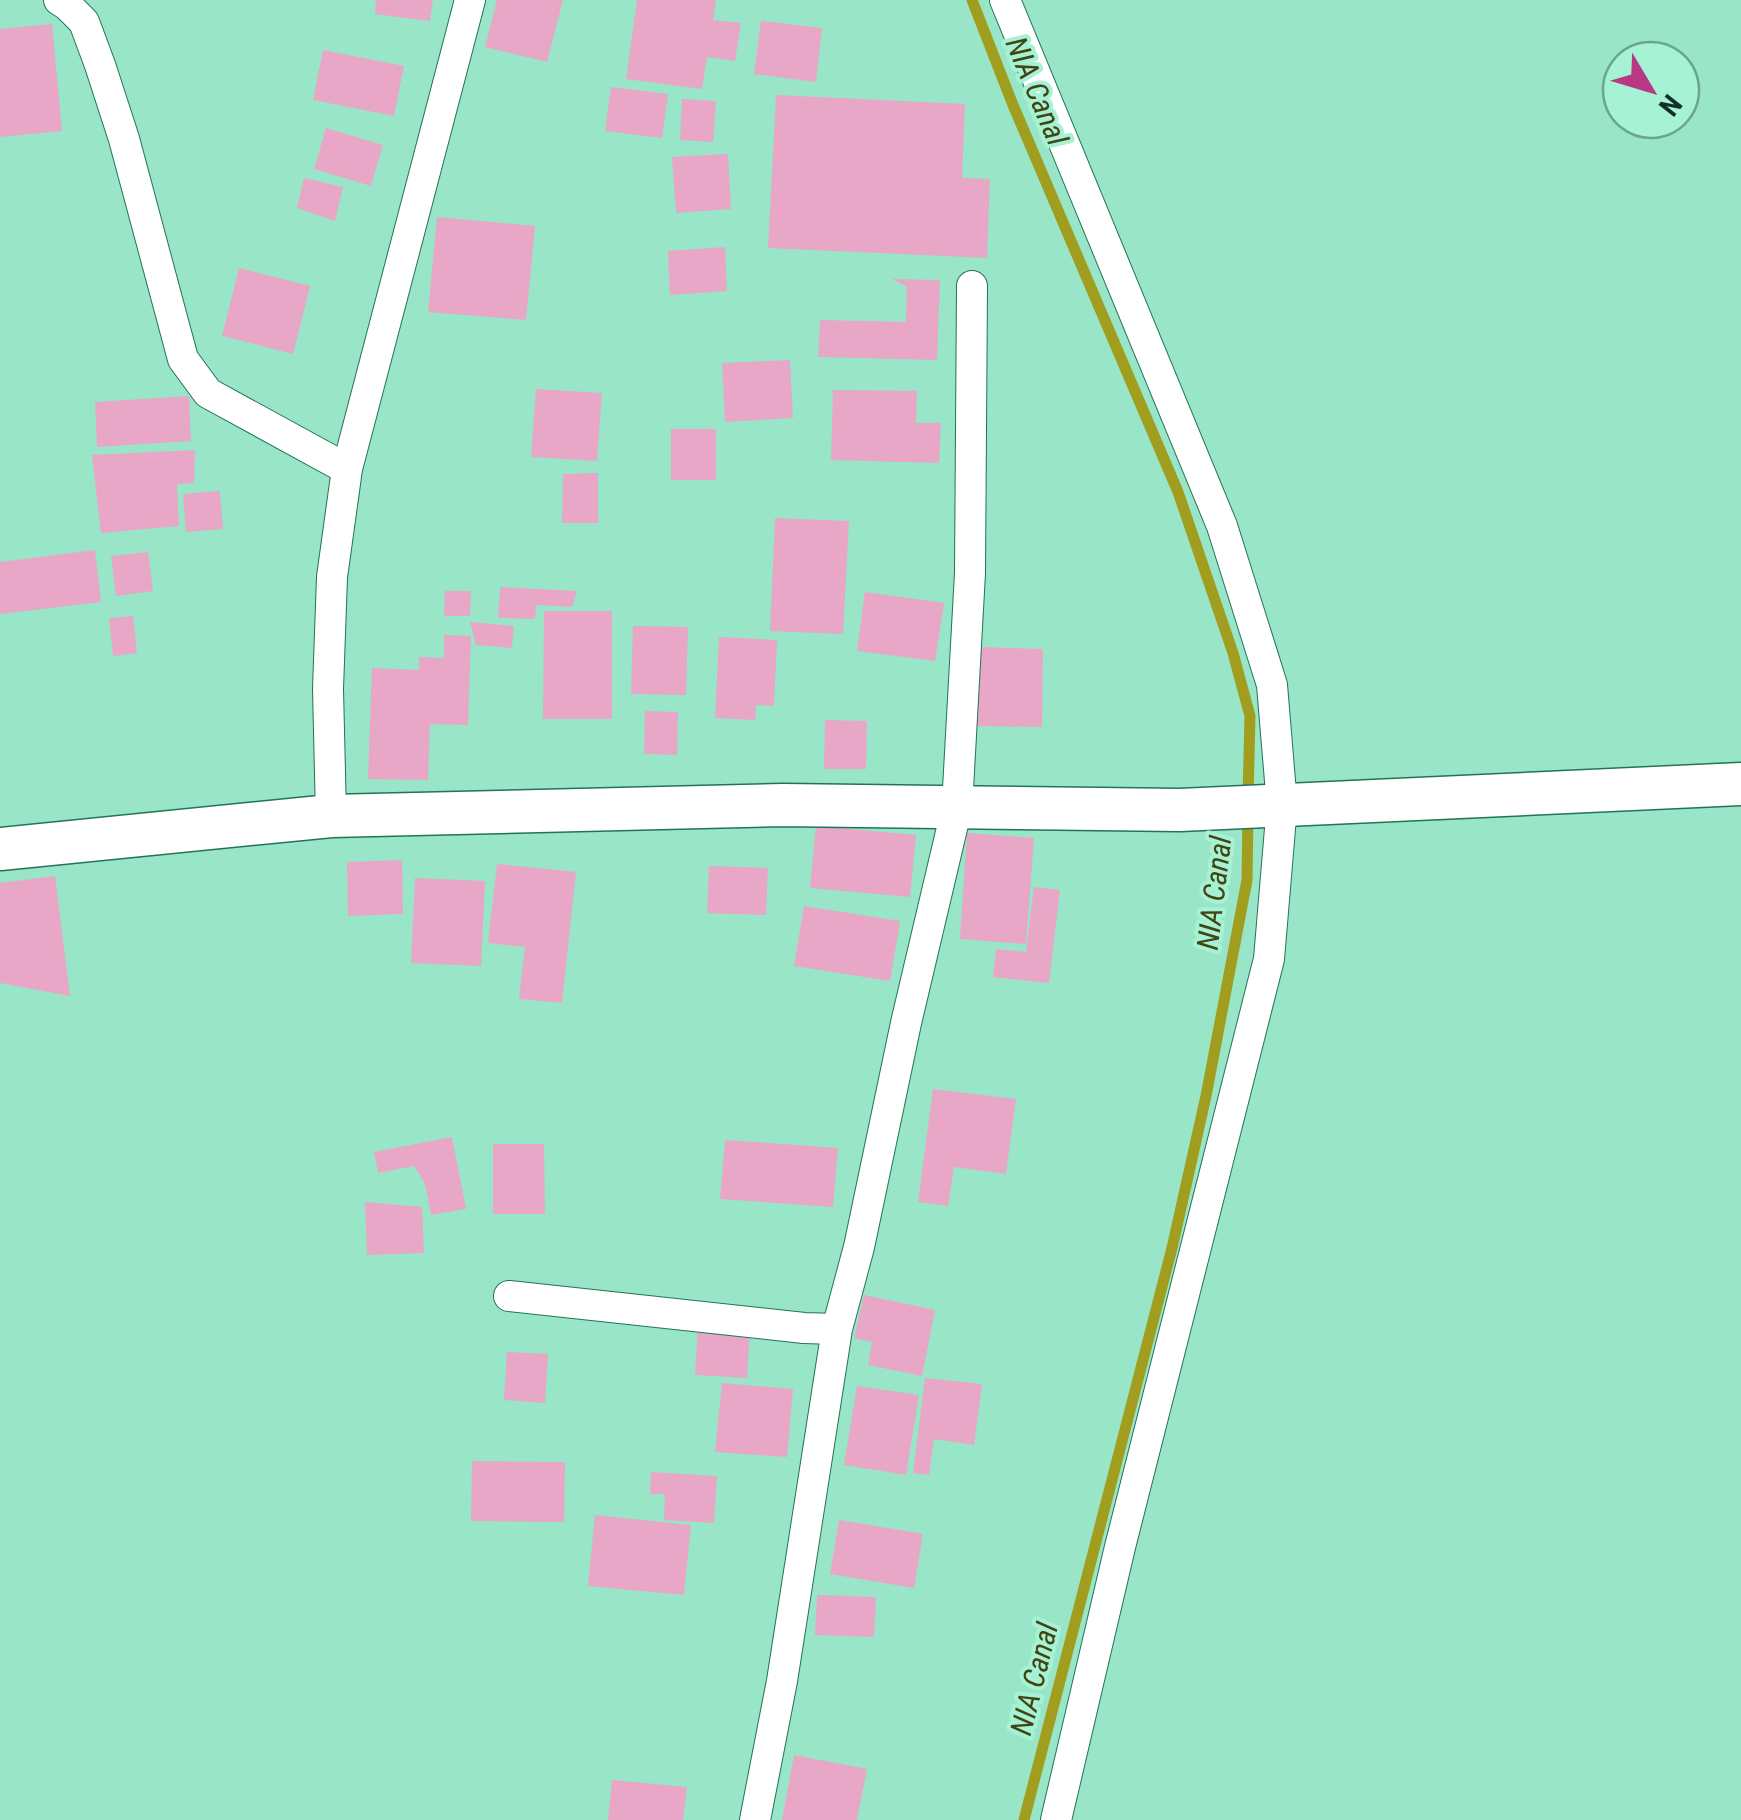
<svg xmlns="http://www.w3.org/2000/svg" width="1741" height="1820" viewBox="0 0 1741 1820" font-family="'Roboto Condensed',sans-serif">
  <style>
    .lines { fill: none; stroke-linecap: round; stroke-linejoin: round }
    .stream { stroke: #a09d1f; stroke-width: 11 }
    .building { fill: #e8a7c7 }
    .street-casing { stroke: #23735a; stroke-width: 32 }
    .secondary-casing { stroke: #23735a; stroke-width: 45 }
    .street { stroke: #fff; stroke-width: 30 }
    .secondary { stroke: #fff; stroke-width: 42 }
    .labels { text-anchor: middle; dominant-baseline: central; stroke-width: 8; stroke-linejoin: round; paint-order: stroke }
    .water-label { font-size: 30px; font-style: italic; fill: #444313; stroke: #a5f2d4 }
  </style>
  <rect width="100%" height="100%" fill="#98e5c7"/>
  <g class="lines">
    <path class="stream" d="M972,0L1013,105L1178,492L1233,653L1250,716L1248,798
      M1024,1820L1172,1248L1206,1096L1247,880L1248,816"/>
  </g>
  <path class="building" d="M376,0H433L430,21L375,14Z
    M497,0H563L547,62L485,47Z
    M637,0H716L713,20L741,23L735,61L707,57L702,89L626,79Z
    M761,21L822,28L816,82L754,74Z
    M52,24L62,131L0,137V29Z
    M323,50L404,66L394,116L313,100Z
    M611,87L668,94L662,138L605,131Z
    M776,95L965,104L962,178L990,179L987,258L768,248Z
    M682,99L716,101L713,142L680,140Z
    M326,128L383,145L371,186L314,169Z
    M728,154L731,209L676,213L672,157Z
    M304,178L343,187L335,221L297,208Z
    M437,217L535,226L526,320L428,312Z
    M725,247L727,291L670,295L668,251Z
    M239,268L310,286L293,354L222,336Z
    M892,279L940,280L937,360L818,357L820,320L906,322L907,287Z
    M790,360L793,418L725,422L722,363Z
    M536,389L602,393L597,461L531,457Z
    M833,390L917,391L916,423H941L939,463L831,460Z
    M189,396L191,441L97,447L95,402Z
    M671,429H716V480H671Z
    M195,450L194,483L177,484L179,526L101,533L92,455Z
    M598,473V523H562L563,474Z
    M220,491L223,529L186,532L183,494Z
    M775,518L849,521L843,634L770,631Z
    M95,550L101,602L0,614V562Z
    M148,552L153,591L116,596L111,556Z
    M500,587L577,591L572,607L536,605L535,619L498,618Z
    M445,591H471L470,616H444Z
    M865,592L944,603L935,661L857,651Z
    M544,611H612V719H543Z
    M133,616L137,653L113,656L109,618Z
    M470,622L514,626L512,648L476,645Z
    M633,626L688,627L686,695L631,694Z
    M444,635L471,636L468,725L430,724L428,780L368,779L372,668L419,670V657L444,658Z
    M719,637L777,640L774,706L756,705L755,720L715,718Z
    M978,647L1043,649L1042,727L976,726Z
    M645,711L678,712L677,755L644,754Z
    M825,720L867,721L866,769H824Z
    M816,826L916,835L910,897L810,888Z
    M967,833L1034,838L1026,944L960,939Z
    M402,860L403,914L348,916L347,862Z
    M497,864L576,872L562,1003L519,999L525,947L488,943Z
    M709,866L768,868L766,915L707,913Z
    M55,876L70,996L0,983V883Z
    M415,878L485,881L481,966L411,963Z
    M1034,887L1060,890L1049,983L993,977L996,949L1026,952Z
    M804,906L900,921L890,981L794,966Z
    M933,1089L1016,1099L1006,1174L954,1167L948,1206L918,1202Z
    M452,1137L466,1209L431,1215L425,1184L414,1166L378,1173L374,1152Z
    M725,1140L838,1148L833,1207L720,1199Z
    M493,1144H544L545,1214H493Z
    M365,1202L422,1207L424,1253L367,1255Z
    M864,1295L935,1310L922,1376L868,1365L872,1342L854,1338Z
    M698,1325L750,1328L747,1378L695,1375Z
    M507,1352L548,1354L545,1403L504,1400Z
    M925,1378L982,1384L974,1445L934,1439L929,1475L913,1473Z
    M722,1383L793,1389L787,1457L715,1452Z
    M857,1386L919,1395L906,1475L844,1465Z
    M472,1461L565,1462L564,1522L471,1521Z
    M651,1472L717,1476L714,1523L664,1520L665,1494H650Z
    M595,1515L691,1525L684,1595L588,1586Z
    M839,1520L923,1534L914,1588L830,1574Z
    M817,1595L876,1597L874,1637L815,1635Z
    M794,1755L867,1769L857,1820H782Z
    M612,1780L687,1787L683,1820H608Z"/>
  <g class="lines">
    <defs>
      <path id="street" d="M59,0L67,5L84,22L100,65L124,139L183,359L208,393L347,469
        M1005,0L1222,526L1272,685L1282,805L1269,959L1120,1547L1056,1820
        M331,816L328,689L332,577L347,469L470,0
        M509,1296L804,1328L837,1329L859,1247L906,1023L957,807L970,573L972,286
        M755,1820L782,1681L837,1329"/>
      <path id="secondary" d="M0,849L331,816L783,805L1180,810L1741,784"/>
    </defs>
    <use href="#street" class="street-casing"/>
    <use href="#secondary" class="secondary-casing"/>
    <use href="#street" class="street"/>
    <use href="#secondary" class="secondary"/>
  </g>
  <g class="labels">
    <g class="water-label">
      <text transform="translate(1037 91) rotate(67)">NIA Canal</text>
      <text transform="translate(1214 893) rotate(-83)">NIA Canal</text>
      <text transform="translate(1034 1679) rotate(-76)">NIA Canal</text>
    </g>
  </g>
  <g transform="translate(1651 90) rotate(128)"><circle r="48" fill="#a5f2d4" stroke="#6aa58e" stroke-width="2.5"/>
  <path d="M0-8L18 38L0 25L-18 38Z" fill="#b83884"/>
  <text y="-15" font-size="28" font-weight="bold" text-anchor="middle" fill="#113126">N</text>
  </g>
</svg>
